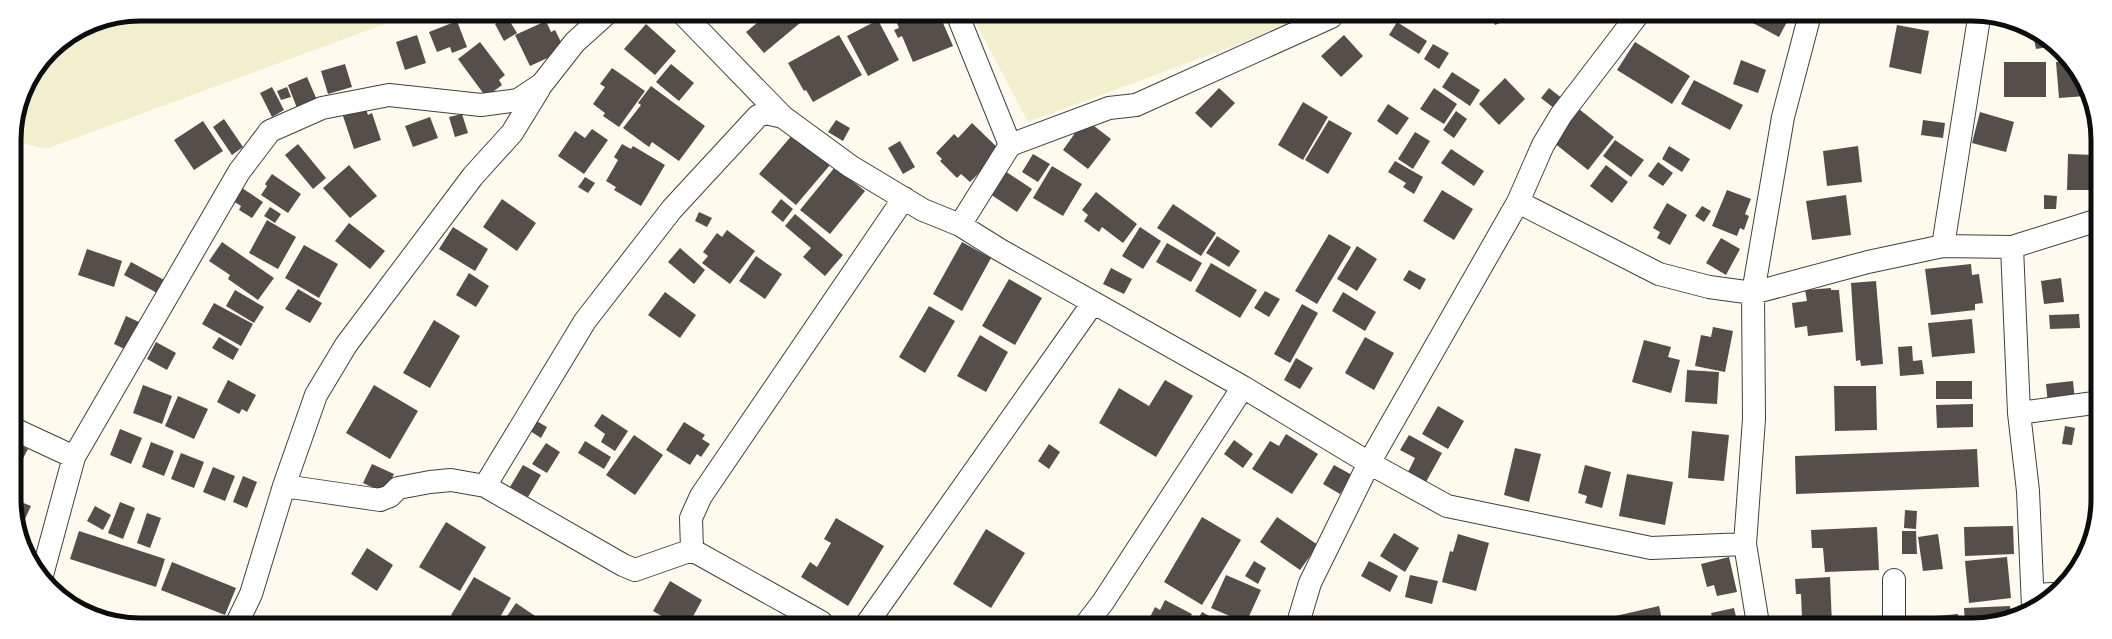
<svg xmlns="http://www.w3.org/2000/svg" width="2112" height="639" viewBox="0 0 2112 639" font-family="'Roboto Serif',serif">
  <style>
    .farmland { fill: #f2efcf }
    .building { fill: #554e4a }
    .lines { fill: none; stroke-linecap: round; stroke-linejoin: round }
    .minor-casing { stroke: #404040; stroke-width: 24 }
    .minor { stroke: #fff; stroke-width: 22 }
    .rim { fill: none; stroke: #0d0d0d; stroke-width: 5 }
  </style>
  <rect width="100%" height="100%" fill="#fefbee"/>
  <path class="farmland" d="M140,14L422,15L385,24L46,149L14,141V132L24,92L51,51L92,24Z
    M972,16L1312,17L1028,122Z"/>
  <path class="building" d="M725,15H739L732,22Z
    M751,15H794L800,23L764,53L746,32L757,23Z
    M894,16H940L953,46L913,62L902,36L898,38L894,30L899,28Z
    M507,17L517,33L504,41L495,24Z
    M1492,17H1513L1495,25Z
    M1755,18H1789L1779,37L1753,23Z
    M878,20L899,60L868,76L847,36Z
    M457,21L467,47L452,53L450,47L437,52L429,32Z
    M546,21L551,32L555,30L565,50L530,66L515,35Z
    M1397,22L1427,41L1419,54L1389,35Z
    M646,24L676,51L655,75L624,49Z
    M1897,25L1929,31L1921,74L1889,67Z
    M2032,30L2035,31L2054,46L2036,49Z
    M417,35L426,63L405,70L396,42Z
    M839,35L862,75L813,102L806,90L804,91L788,63Z
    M1344,35L1363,56L1341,77L1321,56Z
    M480,42L505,75L499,80L502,85L486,97L458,59Z
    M1635,42L1690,76L1672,104L1617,70Z
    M1433,44L1449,53L1439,69L1424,59Z
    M2067,59L2077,78L2086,96L2059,98L2056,62H2068Z
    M1741,60L1766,70L1758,93L1733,84Z
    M2004,62H2046V97H2004Z
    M345,64L352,87L328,94L321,71Z
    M671,64L694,83L679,101L656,82Z
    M612,68L645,91L619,127L603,116L605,113L593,104L605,87L600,84Z
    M1452,72L1480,90L1470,106L1442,87Z
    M307,77L317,100L297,108L288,85Z
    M1505,78L1525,99L1499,125L1479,104Z
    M1694,80L1743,105L1730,130L1681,104Z
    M651,86L705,126L679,161L652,142L649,147L623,128L641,105L638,103Z
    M272,87L284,110L272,117L260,93Z
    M287,87L291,97L281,100L277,91Z
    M1219,88L1235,103L1211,128L1195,113Z
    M1434,88L1457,104L1444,124L1420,109Z
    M1549,88L1563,99L1555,109L1541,98Z
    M1303,102L1328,117L1303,160L1278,145Z
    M364,104L368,115L372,113L381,140L354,149L343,116L353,113Z
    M1388,104L1409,118L1397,135L1377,121Z
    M1579,109L1614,137L1588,170L1553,142Z
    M1456,111L1467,119L1454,138L1443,130Z
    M1980,112L2014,122L2006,152L1972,143Z
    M462,114L468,133L455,137L449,117Z
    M430,117L438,138L413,147L405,126Z
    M224,119L243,147L232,155L213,127Z
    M1085,119L1111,139L1088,169L1063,150Z
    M836,120L850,128L843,141L828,132Z
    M1329,120L1352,133L1328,174L1305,160Z
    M1923,120L1945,123L1943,138L1921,135Z
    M203,121L223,151L194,170L174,140Z
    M972,123L1001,151L970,182L961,174L957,178L940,161L942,159L936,153L954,134L958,138Z
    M592,129L608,140L584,174L558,156L575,131L585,138Z
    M1415,132L1430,141L1413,169L1398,159Z
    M793,134L830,165L796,205L759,174Z
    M1615,140L1644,160L1631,177L1603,156Z
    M900,141L915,167L903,174L888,148Z
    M298,144L326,178L313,189L285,155Z
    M622,144L631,149L633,146L665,165L641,206L614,190L616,187L606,181L618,160L614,157Z
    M1669,146L1690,159L1682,172L1662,159Z
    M1858,146L1862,182L1827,186L1823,151Z
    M1451,149L1484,171L1474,186L1441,163Z
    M1033,154L1050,164L1038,182L1022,172Z
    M2068,154L2095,155V185H2091V190H2067Z
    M1395,161L1423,177L1414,194L1403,187L1406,183L1388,172Z
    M1658,162L1673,173L1663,186L1648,176Z
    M349,165L377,196L350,218L323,188Z
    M1606,165L1628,182L1612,203L1590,186Z
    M1052,166L1082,184L1063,216L1033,198Z
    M835,167L865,191L830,234L800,210Z
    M1005,171L1032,189L1017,212L990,194Z
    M272,174L301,194L288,213L261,195L267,186L265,184Z
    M585,177L595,183L588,193L578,187Z
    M242,188L263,202L252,218L239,210L241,206L233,201Z
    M1442,190L1473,209L1454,240L1423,221Z
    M1727,190L1751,199L1745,214L1749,216L1744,230L1740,228L1737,236L1712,226Z
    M1096,192L1137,224L1123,243L1102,227L1099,232L1084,221L1088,215L1082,210Z
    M1846,195L1851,235L1812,240L1806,201Z
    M2044,195L2057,196L2056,209H2044Z
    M502,199L536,223L517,251L483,227Z
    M781,199L793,209L783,222L771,212Z
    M1667,203L1687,215L1670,245L1657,238L1660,232L1653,228Z
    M1173,204L1216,233L1201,256L1157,228Z
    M1702,206L1711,211L1704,222L1695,216Z
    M270,207L281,214L275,223L264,216Z
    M699,212L712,218L707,227L695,221Z
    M795,214L843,255L825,276L803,257L811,248L785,226Z
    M267,220L296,237L278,269L249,253Z
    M349,223L385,251L370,269L335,241Z
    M453,227L488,249L475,271L439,249Z
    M1140,227L1161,241L1143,269L1122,256Z
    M727,230L755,251L730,284L702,263L708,256L703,252L717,233L722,237Z
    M1329,234L1351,247L1317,304L1295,291Z
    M1217,236L1240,251L1229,267L1206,253Z
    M1721,238L1740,249L1726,275L1706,263Z
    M222,242L274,278L258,300L228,279L230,275L209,261Z
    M962,242L991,258L962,311L933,294Z
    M1167,243L1202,263L1191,282L1156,262Z
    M304,245L338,264L319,298L285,278Z
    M1357,246L1377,259L1357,291L1337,279Z
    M680,248L705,270L694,284L668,262Z
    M87,249L122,261L114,287L78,275Z
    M756,256L782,274L765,299L739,281Z
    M131,262L166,281L159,294L124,275Z
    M1211,263L1257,290L1240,318L1195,291Z
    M1971,264L1972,275L1979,274L1983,303L1975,304V310L1931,315L1925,269Z
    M1111,268L1132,279L1124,294L1103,284Z
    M1409,270L1426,279L1420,290L1403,280Z
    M469,273L489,286L476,307L456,295Z
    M2061,278L2064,302L2044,304L2041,281Z
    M1009,279L1042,298L1015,345L982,326Z
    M1876,281L1883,364L1861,366L1860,360L1856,361L1851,283Z
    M1831,288V290H1839L1843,332L1808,336L1807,326L1795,328L1792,303L1807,301L1805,290Z
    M298,289L322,303L310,323L285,309Z
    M235,290L264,307L254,323L226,306Z
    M1265,291L1280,299L1269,317L1254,308Z
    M665,292L696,315L680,338L648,315Z
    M1343,292L1376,312L1365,331L1332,311Z
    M214,303L253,324L241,346L202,324Z
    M1302,304L1318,313L1290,363L1274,354Z
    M929,306L955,321L925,373L899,357Z
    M2079,314L2080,328L2050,329L2049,315Z
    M126,316L141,323L129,351L114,344Z
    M1972,319L1975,353L1932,357L1928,323Z
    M434,320L460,336L430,388L403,373Z
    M1713,327L1733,331L1725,372L1695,366L1701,335L1711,337Z
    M980,335L1008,352L986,392L957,376Z
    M219,337L239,349L233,360L212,348Z
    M1365,337L1394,353L1374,390L1345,373Z
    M1644,340L1671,347L1668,357L1680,360L1671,393L1632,382Z
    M156,342L176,353L167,370L147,359Z
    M1912,346L1913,361L1922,360L1924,374L1900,376L1898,347Z
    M1296,358L1313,368L1300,389L1284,380Z
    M1687,370L1719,372L1717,404L1685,402Z
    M228,380L256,395L247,412L242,409L239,414L217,402Z
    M1165,380L1193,396L1156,457L1099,423L1119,388L1149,406Z
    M1936,381H1972V399H1936Z
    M2073,381L2075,401L2048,404L2046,384Z
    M143,385L172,396L162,424L133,413Z
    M374,385L418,411L390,459L346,433Z
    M1834,386H1876L1877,430L1835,431Z
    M178,396L208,409L194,439L165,426Z
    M1973,404V427L1937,428L1936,405Z
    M1438,406L1464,421L1448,449L1422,434Z
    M602,414L628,431L615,451L601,442L605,434L594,426Z
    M533,419L547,427L541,438L527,429Z
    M684,422L705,435L702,439L710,444L701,457L697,454L690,465L666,450Z
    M2065,426L2075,428L2072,445L2062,444Z
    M120,429L142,438L131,464L110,455Z
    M1692,431L1729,435L1724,481L1688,478Z
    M1286,434L1318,454L1292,494L1252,469L1270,441L1279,446Z
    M634,435L663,455L635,495L606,475Z
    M1409,435L1442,453L1426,482L1408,472L1415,458L1400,450Z
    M1234,440L1253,454L1243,468L1224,454Z
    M585,441L611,457L604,469L578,453Z
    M151,442L174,451L164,476L142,467Z
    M16,443L28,449L16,472Z
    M546,443L560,452L547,473L532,464Z
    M1049,444L1060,452L1049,469L1038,461Z
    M1515,448L1541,454L1529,502L1504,495Z
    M1977,449L1979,487L1796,494L1795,456Z
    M181,453L204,462L194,488L171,479Z
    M372,464L394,474L385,493L363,483Z
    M523,465L541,475L528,497L510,487Z
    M1334,465L1352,475L1340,494L1323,484Z
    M1585,465L1611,472L1602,508L1585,503L1587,496L1578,493Z
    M213,467L235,476L225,501L203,492Z
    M1627,474L1673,482L1665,525L1619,516Z
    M243,476L257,482L247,508L233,502Z
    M16,500L31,506L20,530L16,523Z
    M120,502L135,508L123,539L108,533Z
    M95,506L111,515L103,530L87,521Z
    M1905,510L1917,511L1916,529L1904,528Z
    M147,513L161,518L150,548L137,543Z
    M1202,517L1241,540L1202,605L1164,582Z
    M1277,517L1318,545L1300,570L1260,542Z
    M836,518L884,546L848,606L801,577L810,562L817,567L831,543L824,539Z
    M446,522L486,547L460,591L419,567Z
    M2013,526L2014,554L1965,556L1964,527Z
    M1877,527L1879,570L1825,572L1823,548H1812L1811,530Z
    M986,529L1025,553L991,608L953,584Z
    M79,531L165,559L156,587L70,559Z
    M1902,531H1916L1917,554H1902Z
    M1394,533L1419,548L1405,572L1380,556Z
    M1458,534L1489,543L1476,591L1442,582L1450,551L1453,552Z
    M1938,534L1943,569L1923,571L1918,537Z
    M367,548L393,565L377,591L351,574Z
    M1729,557L1737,592L1717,596L1714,585L1707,587L1701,564Z
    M2007,557L2011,598L1969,603L1965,561Z
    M1254,561L1266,568L1258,584L1245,576Z
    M1369,561L1398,576L1390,592L1361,576Z
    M172,562L236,588L225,615L161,590Z
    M1226,575L1261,590L1246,623L1211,608Z
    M1410,575L1438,581L1432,604L1405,597Z
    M474,577L511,598L499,619L500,622H462L451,615Z
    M1830,577L1832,624H1796V620L1802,619L1801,594H1796L1795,579Z
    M670,581L702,600L690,622H672L653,611Z
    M1165,600L1192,614L1187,623H1151L1148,621L1155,607L1160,610Z
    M70,602L103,613L101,618L77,608Z
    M516,603L544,622H503Z
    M1659,606L1663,624H1585V623Z
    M2010,606L2011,618L1980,625H1965L1964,608Z
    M1734,608L1737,621L1714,624L1711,613Z
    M1202,612L1222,623H1196Z
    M1958,614L1959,625H1924V617Z
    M1359,620L1367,623H1358Z
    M1864,622V624H1853Z"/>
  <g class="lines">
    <defs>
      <path id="minor" d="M684,15L783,117
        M958,16L1010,145L960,225
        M1010,145L1109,108L1136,105L1331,17
        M1518,202L1659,274L1709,287L1753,293L1868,262L1943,246L2012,247L2095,221
        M1943,246L1979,18
        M2012,247L2019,413L2028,491L2033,607
        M2019,413L2094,403
        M16,430L74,457
        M284,486L380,500L390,496L398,488L430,482L451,480L485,486L623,565L635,570L692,550
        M485,486L585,321L672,209L758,116L766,113L783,117L850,166L923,210L960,225L1000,250L1243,387L1369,463L1447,506L1651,548L1745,544
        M42,575L74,457L239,172L270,131L322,108L389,95L481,105L518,100L542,84L575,42L605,15
        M1894,580V625
        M2034,595L2053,594
        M238,621L251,594L284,486L316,395L346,345L473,176L512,133L539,89
        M821,622L692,550L691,518L701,496L904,198
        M868,622L1093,303
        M1087,623L1103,602L1243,387
        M1298,623L1310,583L1369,463L1518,202L1543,145L1561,115L1636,17
        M1758,624L1745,544L1754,419L1753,293L1783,117L1809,18"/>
    </defs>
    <use href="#minor" class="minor-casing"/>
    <use href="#minor" class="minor"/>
  </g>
  <path d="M0 0H2112V639H0ZM140 21H1972A119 119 0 0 1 2091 140V499A119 119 0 0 1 1972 618H140A119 119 0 0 1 21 499V140A119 119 0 0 1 140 21Z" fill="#fff" fill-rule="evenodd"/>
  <path class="rim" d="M140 21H1972A119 119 0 0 1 2091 140V499A119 119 0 0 1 1972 618H140A119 119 0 0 1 21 499V140A119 119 0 0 1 140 21Z"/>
</svg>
